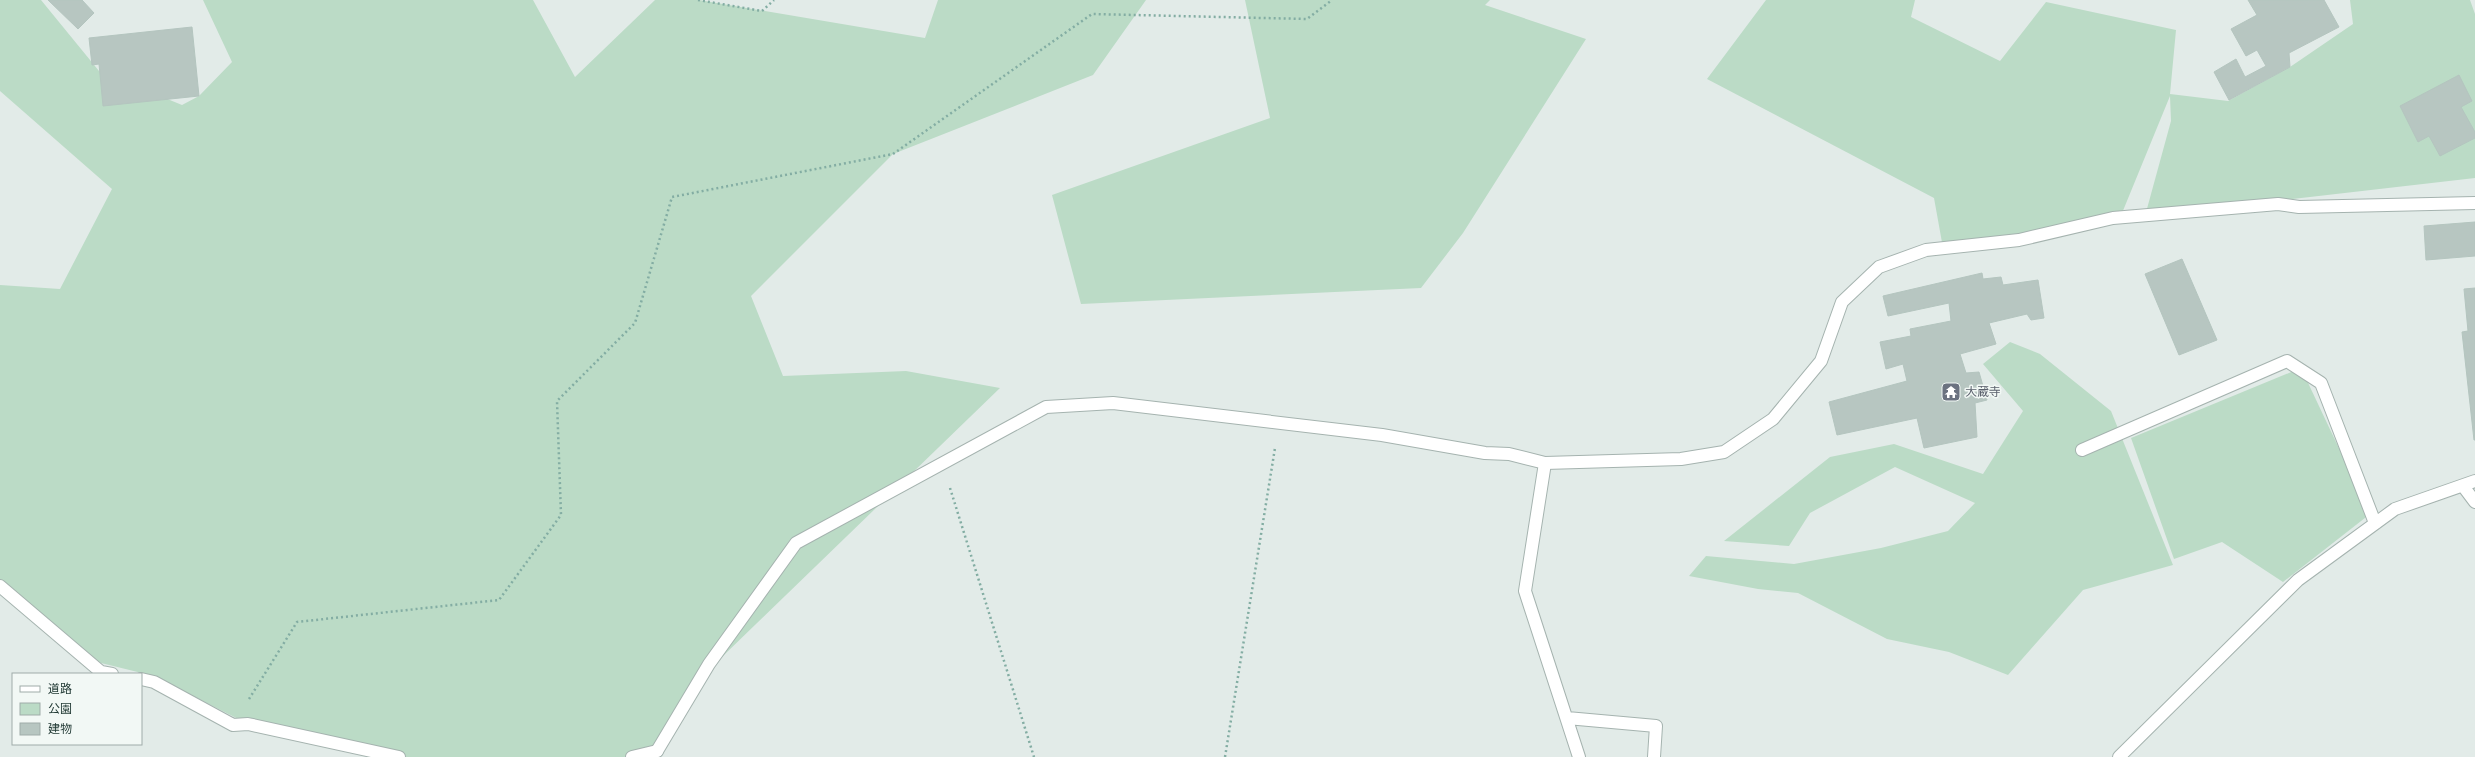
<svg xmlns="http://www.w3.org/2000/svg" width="2475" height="757" viewBox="0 0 2475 757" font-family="Jost,'Noto Sans JP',sans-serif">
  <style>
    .green { fill: #bbdbc6 }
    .building { fill: #b7c6c1; stroke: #b4c5bf }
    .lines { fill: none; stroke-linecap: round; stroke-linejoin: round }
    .service-casing { stroke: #a5b3af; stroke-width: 14 }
    .minor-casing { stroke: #a5b3af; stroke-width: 14 }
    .path { stroke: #83ada3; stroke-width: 2.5; stroke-dasharray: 2 3; stroke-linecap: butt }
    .service { stroke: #fff; stroke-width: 12 }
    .minor { stroke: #fff; stroke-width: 12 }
    .labels { text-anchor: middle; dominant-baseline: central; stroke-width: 3; stroke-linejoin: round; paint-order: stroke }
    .worship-label { font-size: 12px; fill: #5b616d; stroke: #f2f8f5; text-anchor: start }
  </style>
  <rect width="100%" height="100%" fill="#e2ebe8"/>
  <path class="green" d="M0,0H41L99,71L182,105L199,96L232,62L203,0H533L575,77L655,0H699L925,38L938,0H1146L1093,75L893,154L751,296L783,376L906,371L1000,388L692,686L657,751L624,757H405L248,724L154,676L101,663L0,591V285L60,289L112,189L0,91Z
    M1245,0H1490L1485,5L1586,39L1463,233L1421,288L1081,304L1052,195L1270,118Z
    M1766,0H1915L1911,17L2000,61L2046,2L2176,30L2170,94L2228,101L2290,67L2353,24L2350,0H2470L2475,14V178L2145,216L2171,121L2170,96L2120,218L1943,248L1934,198L1707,79Z
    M2010,342L2040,354L2111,411L2173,565L2083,590L2008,675L1949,652L1887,639L1798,593L1758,589L1689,576L1706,556L1794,564L1881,548L1948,531L1975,503L1895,467L1810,513L1789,546L1724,541L1830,457L1894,444L1983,474L2023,411L1983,364Z
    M2301,368L2370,514L2283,582L2222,542L2174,559L2131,438Z"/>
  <path class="building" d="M48,0H82L94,13L78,29Z
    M2248,0H2324L2339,27L2289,53L2290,67L2229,100L2214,72L2236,59L2245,77L2266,66L2257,50L2246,56L2231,29L2257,15Z
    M192,27L199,96L103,106L99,64L92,65L89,38Z
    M2459,75L2472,101L2461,107L2475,132V138L2440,156L2429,136L2418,142L2400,106Z
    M2475,222V256L2426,260L2424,226Z
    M2182,259L2217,340L2179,355L2145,274Z
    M1982,273L1983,279L2001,277L2003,285L2038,280L2044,318L2031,320L2027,314L1989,323L1996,344L1960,354L1966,373L1979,372L1987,400L1975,403L1977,437L1924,448L1917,418L1837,435L1829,402L1907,381L1903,364L1886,369L1880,342L1911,336L1910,329L1951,321L1949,303L1888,316L1883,296Z
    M2475,288V440H2474L2462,332L2468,331L2464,289Z"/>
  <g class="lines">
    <defs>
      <path id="service" d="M2082,450L2287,361L2321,383L2375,523
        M1545,463L1525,591L1579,757
        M0,586L101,672L112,674
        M141,679L154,682L233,725L248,724L399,757
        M1567,718L1656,726L1654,757
        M632,757L657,751"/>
      <path id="minor" d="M2463,486L2475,502
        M657,751L709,664L796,543L1046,407L1113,403L1382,435L1485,453L1509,454L1545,463L1681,459L1724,452L1773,419L1821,361L1842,302L1879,267L1926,250L2019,240L2113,218L2278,204L2299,207L2475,203
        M2119,757L2298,580L2395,509L2475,481"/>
    </defs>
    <use href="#service" class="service-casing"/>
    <use href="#minor" class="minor-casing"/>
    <path class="path" d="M698,0L762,11L774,0
      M950,488L1034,757
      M249,699L297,622L499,600L561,515L557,401L635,323L672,197L893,154L1092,14L1307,19L1332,0
      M1225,757L1275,448"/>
    <use href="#service" class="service"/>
    <use href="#minor" class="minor"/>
  </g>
  <defs>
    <symbol id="temple-square" viewBox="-11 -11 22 22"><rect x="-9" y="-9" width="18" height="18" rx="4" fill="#6b7280" stroke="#f2f8f5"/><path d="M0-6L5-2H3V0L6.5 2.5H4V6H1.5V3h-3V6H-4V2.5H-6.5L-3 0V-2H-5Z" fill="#fff"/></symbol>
  </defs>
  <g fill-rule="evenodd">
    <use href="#temple-square" x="1940" y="381" width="22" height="22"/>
  </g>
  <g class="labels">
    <g class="worship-label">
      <text x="1965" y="392">大蔵寺</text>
    </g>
  </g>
  <rect x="12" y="673" width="130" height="72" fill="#f2f8f5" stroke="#9faca9"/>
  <rect x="20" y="686" width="20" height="6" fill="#ffffff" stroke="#9faca9"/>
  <text x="48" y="693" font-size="12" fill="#233b36">道路</text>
  <rect x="20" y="703" width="20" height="12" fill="#bbdbc6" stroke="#9faca9"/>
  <text x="48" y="713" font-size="12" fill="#233b36">公園</text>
  <rect x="20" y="723" width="20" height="12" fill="#b7c6c1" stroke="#9faca9"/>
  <text x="48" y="733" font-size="12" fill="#233b36">建物</text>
</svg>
